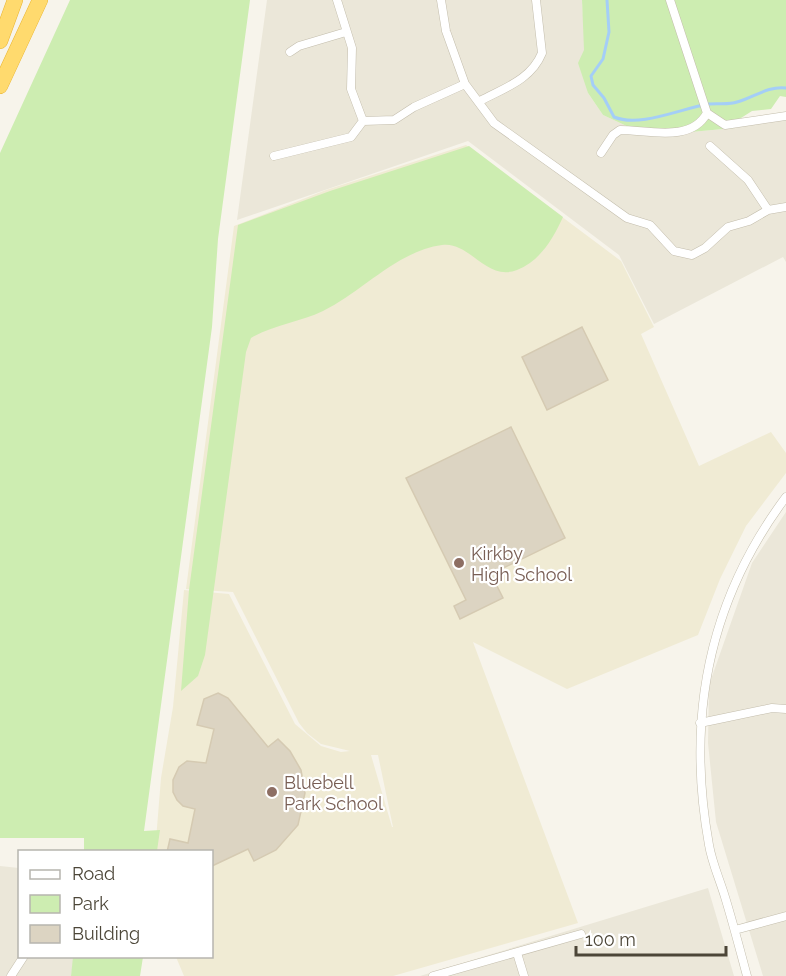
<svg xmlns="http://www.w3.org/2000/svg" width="786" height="976" viewBox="0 0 786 976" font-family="Raleway,sans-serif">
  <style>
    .residential { fill: #ebe7d9 }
    .education { fill: #f0ebd4; fill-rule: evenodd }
    .green { fill: #cdedb1 }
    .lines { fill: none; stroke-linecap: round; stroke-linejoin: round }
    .stream { stroke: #a4cef7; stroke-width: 3 }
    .building { fill: #dcd4c2; stroke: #d5cab2; stroke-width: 1.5 }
    .minor-casing { stroke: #c3bdac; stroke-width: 9 }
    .motorway-casing { stroke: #eab531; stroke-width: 16 }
    .minor { stroke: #fff; stroke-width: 8 }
    .motorway { stroke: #ffda6e; stroke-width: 15 }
    .education-dot { fill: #8d6e63; stroke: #fff; stroke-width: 2 }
    .labels { text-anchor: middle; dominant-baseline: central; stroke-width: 4.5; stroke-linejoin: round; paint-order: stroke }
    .education-label { font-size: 18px; fill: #785e54; stroke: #fff; text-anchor: start }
  </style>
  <rect width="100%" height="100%" fill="#f7f4eb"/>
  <path class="residential" d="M267,0H582L588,93L603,115L648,136L734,128L786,119V262L783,257L654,324L619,255L468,141L237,220Z
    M786,512V976H763L716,822L708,743L709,685L752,563Z
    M0,866L19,868L20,956L74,957L71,976H0Z
    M708,888L734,976H420Z"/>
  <path class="education" d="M466,145L621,261L654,327L641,334L699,466L771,432L786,453V473L746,526L720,579L698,635L567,689L473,642L578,923L393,976H184L176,957L212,956V852H155L161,778L173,707L184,590L229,594L295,724L321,746L341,752L350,751L321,744L307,733L299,723L233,592L186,589L234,226L326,190ZM371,755H378L393,827H392Z"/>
  <path class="green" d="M70,0H250L218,239L212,327L144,831L160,830L157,851H84V838H0V153Z
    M582,0H786V97L780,96L771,109L752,111L730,125H725L734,128L648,136L603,115L588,93L578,63L584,50Z
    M469,146L563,217C553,239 540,261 517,270C486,282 470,241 442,245C397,251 362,292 323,311C300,322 273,325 251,338L246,352L205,655L198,676L181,691L189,590L238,225L330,191Z
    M73,957H143L140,976H71Z"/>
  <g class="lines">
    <path class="stream" d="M607,0L609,32L603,59L591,76L593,85L604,98L614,117C640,128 682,108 709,104C719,103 729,105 737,102C755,97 767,86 786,88"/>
  </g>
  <path class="building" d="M582,327L608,380L547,410L522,357Z
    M511,427L565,538L491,574L503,598L460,619L454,606L466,600L406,478Z
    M218,693L228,698L268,747L278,739L290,751L301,770L305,793L298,825L276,850L254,861L248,849L212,866V852H167L170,839L188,843L195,809L183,806L177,800L173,792V780L179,767L187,761L206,763L214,729L197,725L204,699Z"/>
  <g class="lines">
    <defs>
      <path id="minor" d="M337,0L352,48L351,89L363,121L394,120L414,107L465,84
        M441,0L446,31L465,84L494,123L627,218L650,225L674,251L692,255L705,248L728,227L749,221L768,210L786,207
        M290,52L299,46L346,32
        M480,101C504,88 531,80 542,53L536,0
        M707,113L725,125L786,116
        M710,146L748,180L768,210
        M601,153L613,135L620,130C648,130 691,143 707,113L670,0
        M274,156L351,137L363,121
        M700,723L772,708L786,709
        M735,930L786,916
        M517,953L524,976
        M11,976L24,956
        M433,976L581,934
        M747,976C740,950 733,923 725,897C720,880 712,863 709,845C686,718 708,601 786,497"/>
      <path id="motorway" d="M0,41L15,0
        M0,86L40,0"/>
    </defs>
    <use href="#minor" class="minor-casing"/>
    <use href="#motorway" class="motorway-casing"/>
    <use href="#minor" class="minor"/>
    <use href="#motorway" class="motorway"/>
  </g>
  <g class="education-dot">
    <circle cx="459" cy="563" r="6"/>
    <circle cx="272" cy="792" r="6"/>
  </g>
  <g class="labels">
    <g class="education-label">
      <text x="471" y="553">Kirkby<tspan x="471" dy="21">High School</tspan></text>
      <text x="284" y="782">Bluebell<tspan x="284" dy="21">Park School</tspan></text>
    </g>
  </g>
  <rect x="18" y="850" width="195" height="108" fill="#ffffff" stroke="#b7b5af" stroke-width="1.5"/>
  <rect x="30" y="870" width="30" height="9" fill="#ffffff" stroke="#b7b5af" stroke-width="1.5"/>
  <text x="72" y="880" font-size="18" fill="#4c4638">Road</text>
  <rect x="30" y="895" width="30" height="18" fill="#cdedb1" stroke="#b7b5af" stroke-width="1.5"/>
  <text x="72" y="910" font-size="18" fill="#4c4638">Park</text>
  <rect x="30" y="925" width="30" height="18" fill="#dcd4c2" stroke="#b7b5af" stroke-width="1.5"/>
  <text x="72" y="940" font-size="18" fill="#4c4638">Building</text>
  <path d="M576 946v9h150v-9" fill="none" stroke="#4c4638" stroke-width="3"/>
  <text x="585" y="946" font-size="18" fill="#4c4638" stroke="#ffffff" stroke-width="4.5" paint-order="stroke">100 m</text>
</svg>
